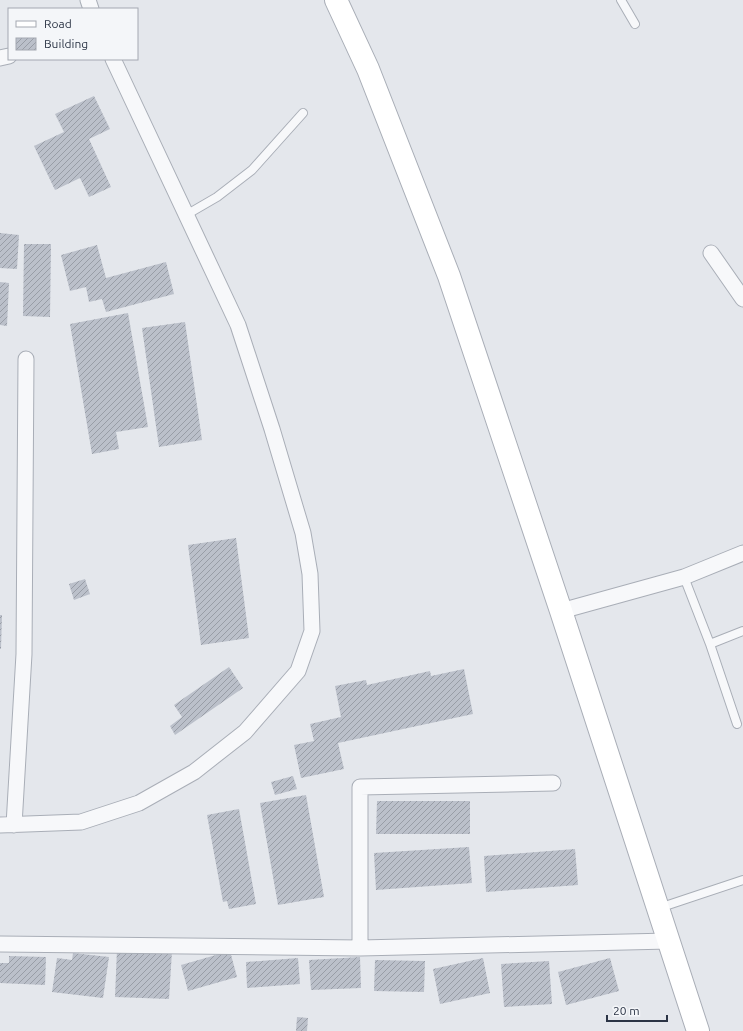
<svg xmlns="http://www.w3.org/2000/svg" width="743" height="1031" viewBox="0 0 743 1031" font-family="Ubuntu,sans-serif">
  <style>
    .building { fill: url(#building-hatch) }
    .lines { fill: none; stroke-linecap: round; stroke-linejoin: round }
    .lane-casing { stroke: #a9aeb7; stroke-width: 10 }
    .street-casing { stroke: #a9aeb7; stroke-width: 17 }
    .secondary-casing { stroke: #a9aeb7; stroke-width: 24 }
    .lane { stroke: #f7f8fa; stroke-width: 8 }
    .street { stroke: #f7f8fa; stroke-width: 15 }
    .secondary { stroke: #fff; stroke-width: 22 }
  </style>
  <defs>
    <pattern id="building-hatch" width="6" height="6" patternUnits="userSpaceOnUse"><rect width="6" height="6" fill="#bbc0ca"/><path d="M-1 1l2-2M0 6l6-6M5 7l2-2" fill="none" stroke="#989da6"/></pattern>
  </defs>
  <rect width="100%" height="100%" fill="#e4e7ec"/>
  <path class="building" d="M94,96L110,129L89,139L111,187L89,197L80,178L55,190L34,146L64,132L55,114Z
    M0,233L19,235L17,269L0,268Z
    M24,244H51L50,317L23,316Z
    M97,245L106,278L166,262L174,294L106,312L102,299L89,302L86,287L70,291L61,255Z
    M0,282L9,283L7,326L0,325Z
    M128,313L148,427L116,432L119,449L92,454L70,324Z
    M185,322L202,440L159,447L142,328Z
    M236,538L249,638L201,645L188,545Z
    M85,579L90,594L74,600L69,584Z
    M0,615H2L1,649H0Z
    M229,667L243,688L175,735L170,726L182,717L174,705Z
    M464,669L473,714L338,743L344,769L301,778L294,745L314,741L310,724L341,717L335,686L366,680L367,685L430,671L431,676Z
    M293,776L297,789L275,795L271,782Z
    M306,795L324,897L278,905L260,803Z
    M377,801H470V834H376Z
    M239,809L256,904L229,909L227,901L223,902L207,815Z
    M469,847L472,883L376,890L374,853Z
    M575,849L578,885L486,892L484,856Z
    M117,949L172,951L169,999L115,997Z
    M230,951L237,977L188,991L181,965Z
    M73,953L109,957L103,998L52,992L57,958L72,960Z
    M9,956L46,957L45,985L0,983V963H9Z
    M360,957L361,988L311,990L309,960Z
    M298,958L300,984L247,988L246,962Z
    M483,958L490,993L440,1004L433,969Z
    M610,958L619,991L566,1005L558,972Z
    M375,960L425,961L424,992L374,991Z
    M549,961L552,1004L504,1007L501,964Z
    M297,1017L308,1018L307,1031H296Z"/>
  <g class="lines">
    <defs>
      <path id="lane" d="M621,0L635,24
        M186,215L217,197L252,170L303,113
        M684,577L710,644L737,724
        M710,644L743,631
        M659,908L743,880"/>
      <path id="street" d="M88,0L91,9
        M0,58L9,56
        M711,253L743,299
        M561,611L684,577L743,553
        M0,825L81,822L139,803L194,772L245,732L298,671L312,631L310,574L303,533L272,429L238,325L113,59
        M14,825L24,654L26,359
        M0,944L360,948L669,941
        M360,948V787L553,783"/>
      <path id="secondary" d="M336,0L368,69L449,276L561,611L698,1031"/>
    </defs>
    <use href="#lane" class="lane-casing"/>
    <use href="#street" class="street-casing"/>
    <use href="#secondary" class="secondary-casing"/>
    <use href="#lane" class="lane"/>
    <use href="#street" class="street"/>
    <use href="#secondary" class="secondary"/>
  </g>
  <rect x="8" y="8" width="130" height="52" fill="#f4f6f9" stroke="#a4a8b1"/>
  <rect x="16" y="21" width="20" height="6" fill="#ffffff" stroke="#a4a8b1"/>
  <text x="44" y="28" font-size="12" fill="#2b3445">Road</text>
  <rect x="16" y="38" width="20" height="12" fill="url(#building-hatch)" stroke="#a4a8b1"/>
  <text x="44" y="48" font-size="12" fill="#2b3445">Building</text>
  <path d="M607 1015v6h60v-6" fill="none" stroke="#2b3445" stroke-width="2"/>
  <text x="613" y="1015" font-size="12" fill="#2b3445" stroke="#f4f6f9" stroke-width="3" paint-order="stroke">20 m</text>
</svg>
